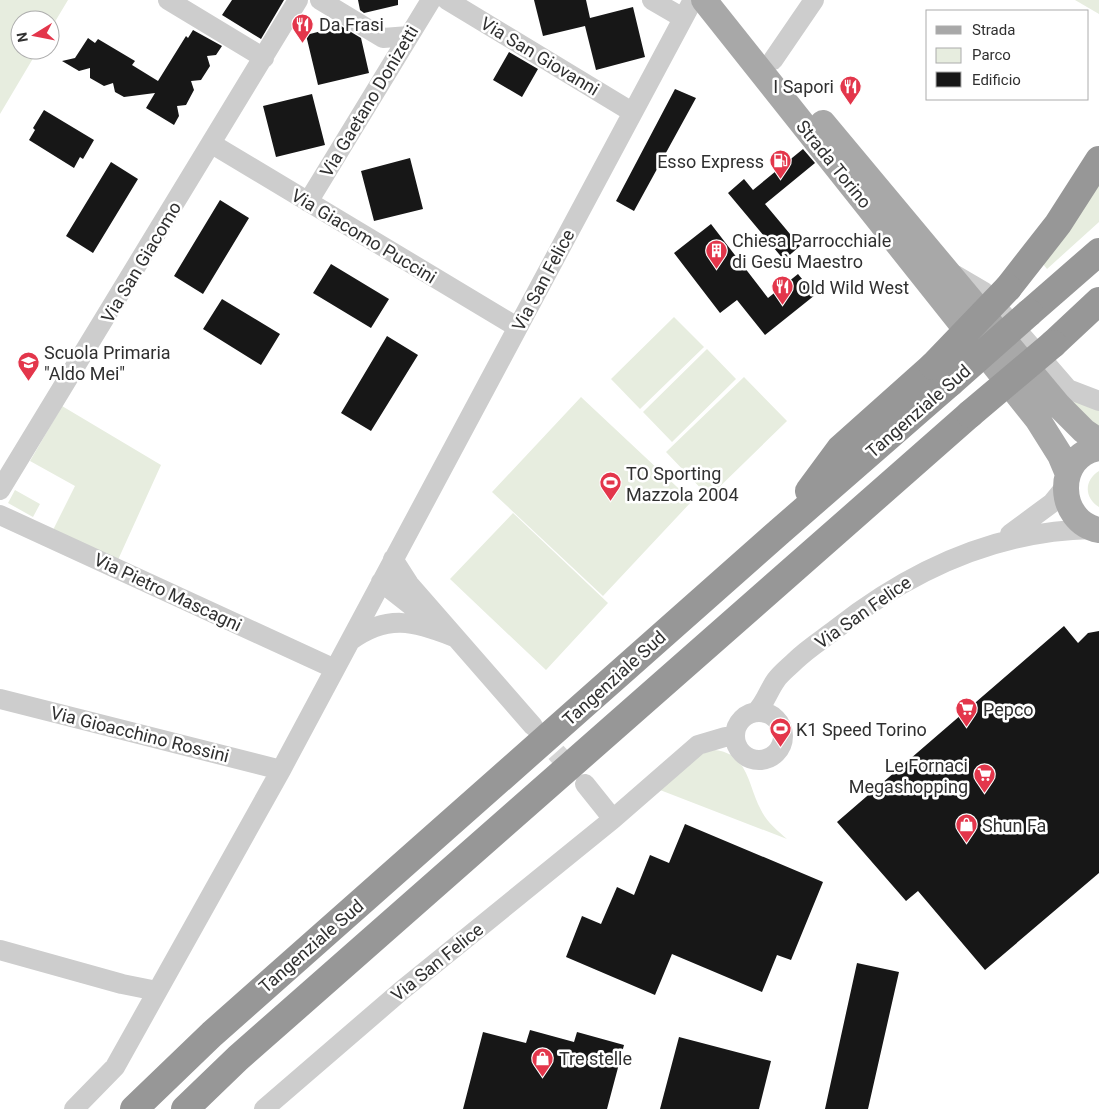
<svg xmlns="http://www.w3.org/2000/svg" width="1099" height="1109" viewBox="0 0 1099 1109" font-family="Roboto,sans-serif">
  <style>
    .green { fill: #e7eddf }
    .building { fill: #171717 }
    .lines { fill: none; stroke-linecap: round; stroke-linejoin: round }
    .minor-tunnel { stroke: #d6d6d6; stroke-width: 20; stroke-dasharray: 20 10; stroke-linecap: butt }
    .minor { stroke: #cdcdcd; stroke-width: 20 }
    .major { stroke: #a8a8a8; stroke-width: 26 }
    .highway { stroke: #979797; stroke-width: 28 }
    .highway-bridge { stroke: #979797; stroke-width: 28 }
    .labels { text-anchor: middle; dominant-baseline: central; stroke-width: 5; stroke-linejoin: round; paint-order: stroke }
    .poi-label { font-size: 18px; fill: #303030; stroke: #fff; text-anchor: start }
    .street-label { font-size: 18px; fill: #303030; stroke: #fff }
  </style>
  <rect width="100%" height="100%" fill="#fff"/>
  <path class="green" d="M0,0H68L50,30V20H20V50H38L0,114Z
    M1075,0H1099V14Z
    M1099,182V222L1047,269L1043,264Z
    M674,317L704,347L640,409L611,379Z
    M707,349L736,379L672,442L643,412Z
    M744,377L787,421L709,497L666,452Z
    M581,397L692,501L603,596L492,492Z
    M1069,399L1099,405V426L1096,425Z
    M62,406L161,465L117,562L52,532L75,486L30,461Z
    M1099,471V507C1084,498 1084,480 1099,471Z
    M15,490L40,504L33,517L8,503Z
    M513,513L608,603L546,670L450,579Z
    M714,750C749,753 748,787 761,810C767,822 777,830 787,839L660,790L701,754Z"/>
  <path class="building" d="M232,0H284L261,39L222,15Z
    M358,0H398V5L364,13L360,10Z
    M534,0H586L590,18L633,7L645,57L596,70L585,26L543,36Z
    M341,26L361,38L369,73L318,85L306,35Z
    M193,30L222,46L216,55L207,56L210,66L201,80L191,81L194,90L186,105L177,106L179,116L174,125L146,108L155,93L124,97L115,92L113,83L104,86L90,78V68L79,71L62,61L75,58L88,38L95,43L98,39L135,61L132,65L158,81L186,36L188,38Z
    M509,52L538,69L522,97L493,80Z
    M675,89L696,98L634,211L616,201Z
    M312,94L325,145L276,157L263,106Z
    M44,110L94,140L83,159L80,157L74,168L29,140L35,130L33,128Z
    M803,149L815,163L765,204L800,246L784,260L728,193L744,179L753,190Z
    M410,158L423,209L374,221L361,171Z
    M111,162L138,179L93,253L66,236Z
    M220,200L249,218L203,294L174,276Z
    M711,224L768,298L798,274L815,295L765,335L737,300L720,313L674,253Z
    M331,264L389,299L371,328L313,293Z
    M222,299L280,334L261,365L203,329Z
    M387,336L418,355L371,431L341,413Z
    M1064,626L1078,643L1088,633L1099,631V873L985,970L918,891L906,901L837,822Z
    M685,824L823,882L791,960L777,955L762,992L672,954L655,995L566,957L582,916L601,924L617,887L634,895L650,855L669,863Z
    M857,963L899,972L868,1109H825Z
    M530,1030L574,1042L577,1032L624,1045L607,1109H463L483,1032L526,1043Z
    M679,1037L771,1061L759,1109H660Z"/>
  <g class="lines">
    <path class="minor-tunnel" d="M536,730L578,777"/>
    <path class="minor" d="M168,0L264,58
      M320,0L383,38L409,36
      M447,0L632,112
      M652,0L683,18
      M773,60L814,0
      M212,144L517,327
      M308,202L431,0
      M955,275L984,292L1068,389L1099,401
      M0,490L298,0
      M0,515L335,669
      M1010,534L1052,503L1065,487
      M393,559L409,584L533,726
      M381,582L432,622
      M350,641C387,614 414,621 454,637
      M0,699L281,770
      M735 736a24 24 0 1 1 48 0a24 24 0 1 1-48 0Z
      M756,712C766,702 768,691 776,680C781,673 789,667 795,661C807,649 823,639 836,629C911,570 996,531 1092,529
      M585,784L613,819
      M0,950L122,984L157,991
      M74,1109L115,1067L281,770L693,0
      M264,1109L401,991L613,819L698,745L725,737H735"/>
    <path class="major" d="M704,0L1038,420L1060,455L1068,474
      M823,123L1059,406L1084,431L1099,441
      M1099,448C1054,455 1056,522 1099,530"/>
    <path class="highway" d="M1008,288L1058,224L1099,160
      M1029,313L1099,252
      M1053,344L1099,301
      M809,491L840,449L933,366
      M134,1109L212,1034L779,532L950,383
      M185,1109L238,1058L970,414"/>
    <path class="highway-bridge" d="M933,366L1008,288
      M950,383L1029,313
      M970,414L1053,344"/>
  </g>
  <defs>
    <symbol id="restaurant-pin" viewBox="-11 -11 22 30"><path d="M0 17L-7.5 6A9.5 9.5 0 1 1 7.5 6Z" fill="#e3364b" stroke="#fff"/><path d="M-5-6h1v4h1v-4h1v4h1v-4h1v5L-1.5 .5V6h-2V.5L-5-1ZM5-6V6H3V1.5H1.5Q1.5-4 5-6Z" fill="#fff"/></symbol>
    <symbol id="fuel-pin" viewBox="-11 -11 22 30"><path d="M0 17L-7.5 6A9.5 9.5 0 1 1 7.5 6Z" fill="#e3364b" stroke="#fff"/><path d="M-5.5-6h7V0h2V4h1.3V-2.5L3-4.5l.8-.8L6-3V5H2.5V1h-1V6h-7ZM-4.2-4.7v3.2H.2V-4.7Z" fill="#fff"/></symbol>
    <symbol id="building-pin" viewBox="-11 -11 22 30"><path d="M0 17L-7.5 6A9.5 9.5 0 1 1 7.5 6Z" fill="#e3364b" stroke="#fff"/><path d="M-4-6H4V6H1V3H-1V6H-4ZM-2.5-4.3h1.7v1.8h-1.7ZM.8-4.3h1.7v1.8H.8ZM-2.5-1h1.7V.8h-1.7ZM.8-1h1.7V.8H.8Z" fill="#fff"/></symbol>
    <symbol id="school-pin" viewBox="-11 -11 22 30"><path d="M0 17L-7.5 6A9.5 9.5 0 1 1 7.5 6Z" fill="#e3364b" stroke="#fff"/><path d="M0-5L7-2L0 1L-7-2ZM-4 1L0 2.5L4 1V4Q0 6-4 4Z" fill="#fff"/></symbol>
    <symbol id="stadium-pin" viewBox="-11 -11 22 30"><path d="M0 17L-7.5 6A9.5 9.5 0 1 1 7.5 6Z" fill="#e3364b" stroke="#fff"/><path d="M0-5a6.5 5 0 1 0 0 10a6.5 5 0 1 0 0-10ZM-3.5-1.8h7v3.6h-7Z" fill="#fff"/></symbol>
    <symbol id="supermarket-pin" viewBox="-11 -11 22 30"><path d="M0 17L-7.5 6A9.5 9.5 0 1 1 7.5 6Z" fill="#e3364b" stroke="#fff"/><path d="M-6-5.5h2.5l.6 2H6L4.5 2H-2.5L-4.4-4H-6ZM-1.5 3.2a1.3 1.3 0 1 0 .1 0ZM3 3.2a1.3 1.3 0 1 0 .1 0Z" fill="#fff"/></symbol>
    <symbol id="shop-pin" viewBox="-11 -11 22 30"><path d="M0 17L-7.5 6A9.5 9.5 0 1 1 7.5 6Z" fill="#e3364b" stroke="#fff"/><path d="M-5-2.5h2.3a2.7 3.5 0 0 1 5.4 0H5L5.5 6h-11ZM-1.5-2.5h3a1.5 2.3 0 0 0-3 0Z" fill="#fff"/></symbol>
  </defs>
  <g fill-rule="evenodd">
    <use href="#restaurant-pin" x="290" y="12" width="25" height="34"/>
    <use href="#restaurant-pin" x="838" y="74" width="25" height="34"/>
    <use href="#fuel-pin" x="768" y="148" width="25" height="34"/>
    <use href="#building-pin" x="704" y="238" width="25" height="34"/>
    <use href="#restaurant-pin" x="770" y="274" width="25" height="34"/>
    <use href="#school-pin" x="16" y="350" width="25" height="34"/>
    <use href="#stadium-pin" x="598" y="470" width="25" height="34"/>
    <use href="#supermarket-pin" x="954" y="696" width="25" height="34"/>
    <use href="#stadium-pin" x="768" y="716" width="25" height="34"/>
    <use href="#supermarket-pin" x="972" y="762" width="25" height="34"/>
    <use href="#shop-pin" x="954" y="812" width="25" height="34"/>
    <use href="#shop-pin" x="530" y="1046" width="25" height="34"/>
  </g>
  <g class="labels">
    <g class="poi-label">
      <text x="319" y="24">Da Frasi</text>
      <text x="834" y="86" text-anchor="end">I Sapori</text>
      <text x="764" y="161" text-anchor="end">Esso Express</text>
      <text x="732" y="240">Chiesa Parrocchiale<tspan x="732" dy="21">di Gesù Maestro</tspan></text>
      <text x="798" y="287">Old Wild West</text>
      <text x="44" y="352">Scuola Primaria<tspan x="44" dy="21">"Aldo Mei"</tspan></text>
      <text x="626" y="473">TO Sporting<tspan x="626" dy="21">Mazzola 2004</tspan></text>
      <text x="983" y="709">Pepco</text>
      <text x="796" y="729">K1 Speed Torino</text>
      <text x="968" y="765" text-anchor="end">Le Fornaci<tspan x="968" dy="21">Megashopping</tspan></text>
      <text x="982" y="825">Shun Fa</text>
      <text x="559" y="1058">Tre stelle</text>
    </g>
    <g class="street-label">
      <text transform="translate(540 56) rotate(31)">Via San Giovanni</text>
      <text transform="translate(369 101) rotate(-59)">Via Gaetano Donizetti</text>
      <text transform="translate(834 164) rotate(51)">Strada Torino</text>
      <text transform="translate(364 236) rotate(31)">Via Giacomo Puccini</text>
      <text transform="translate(141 262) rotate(-59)">Via San Giacomo</text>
      <text transform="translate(543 280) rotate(-62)">Via San Felice</text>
      <text transform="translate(918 411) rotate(-41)">Tangenziale Sud</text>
      <text transform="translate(168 592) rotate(25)">Via Pietro Mascagni</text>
      <text transform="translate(863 612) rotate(-35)">Via San Felice</text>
      <text transform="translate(614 678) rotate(-42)">Tangenziale Sud</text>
      <text transform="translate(140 734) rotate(14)">Via Gioacchino Rossini</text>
      <text transform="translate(311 946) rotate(-41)">Tangenziale Sud</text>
      <text transform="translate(437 962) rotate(-39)">Via San Felice</text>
    </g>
  </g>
  <rect x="926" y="10" width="162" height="90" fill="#ffffff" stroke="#acacac"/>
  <rect x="936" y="26" width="25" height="8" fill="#a8a8a8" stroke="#acacac"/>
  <text x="972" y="35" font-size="15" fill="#303030">Strada</text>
  <rect x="936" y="48" width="25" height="15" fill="#e7eddf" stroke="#acacac"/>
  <text x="972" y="60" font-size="15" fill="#303030">Parco</text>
  <rect x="936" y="72" width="25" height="15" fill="#171717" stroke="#acacac"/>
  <text x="972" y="85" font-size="15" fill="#303030">Edificio</text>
  <g transform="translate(35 35) rotate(260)"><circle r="24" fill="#ffffff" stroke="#acacac"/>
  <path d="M0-4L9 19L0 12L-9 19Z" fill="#e3364b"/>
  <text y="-8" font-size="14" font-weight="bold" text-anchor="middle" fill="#303030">N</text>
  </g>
</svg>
